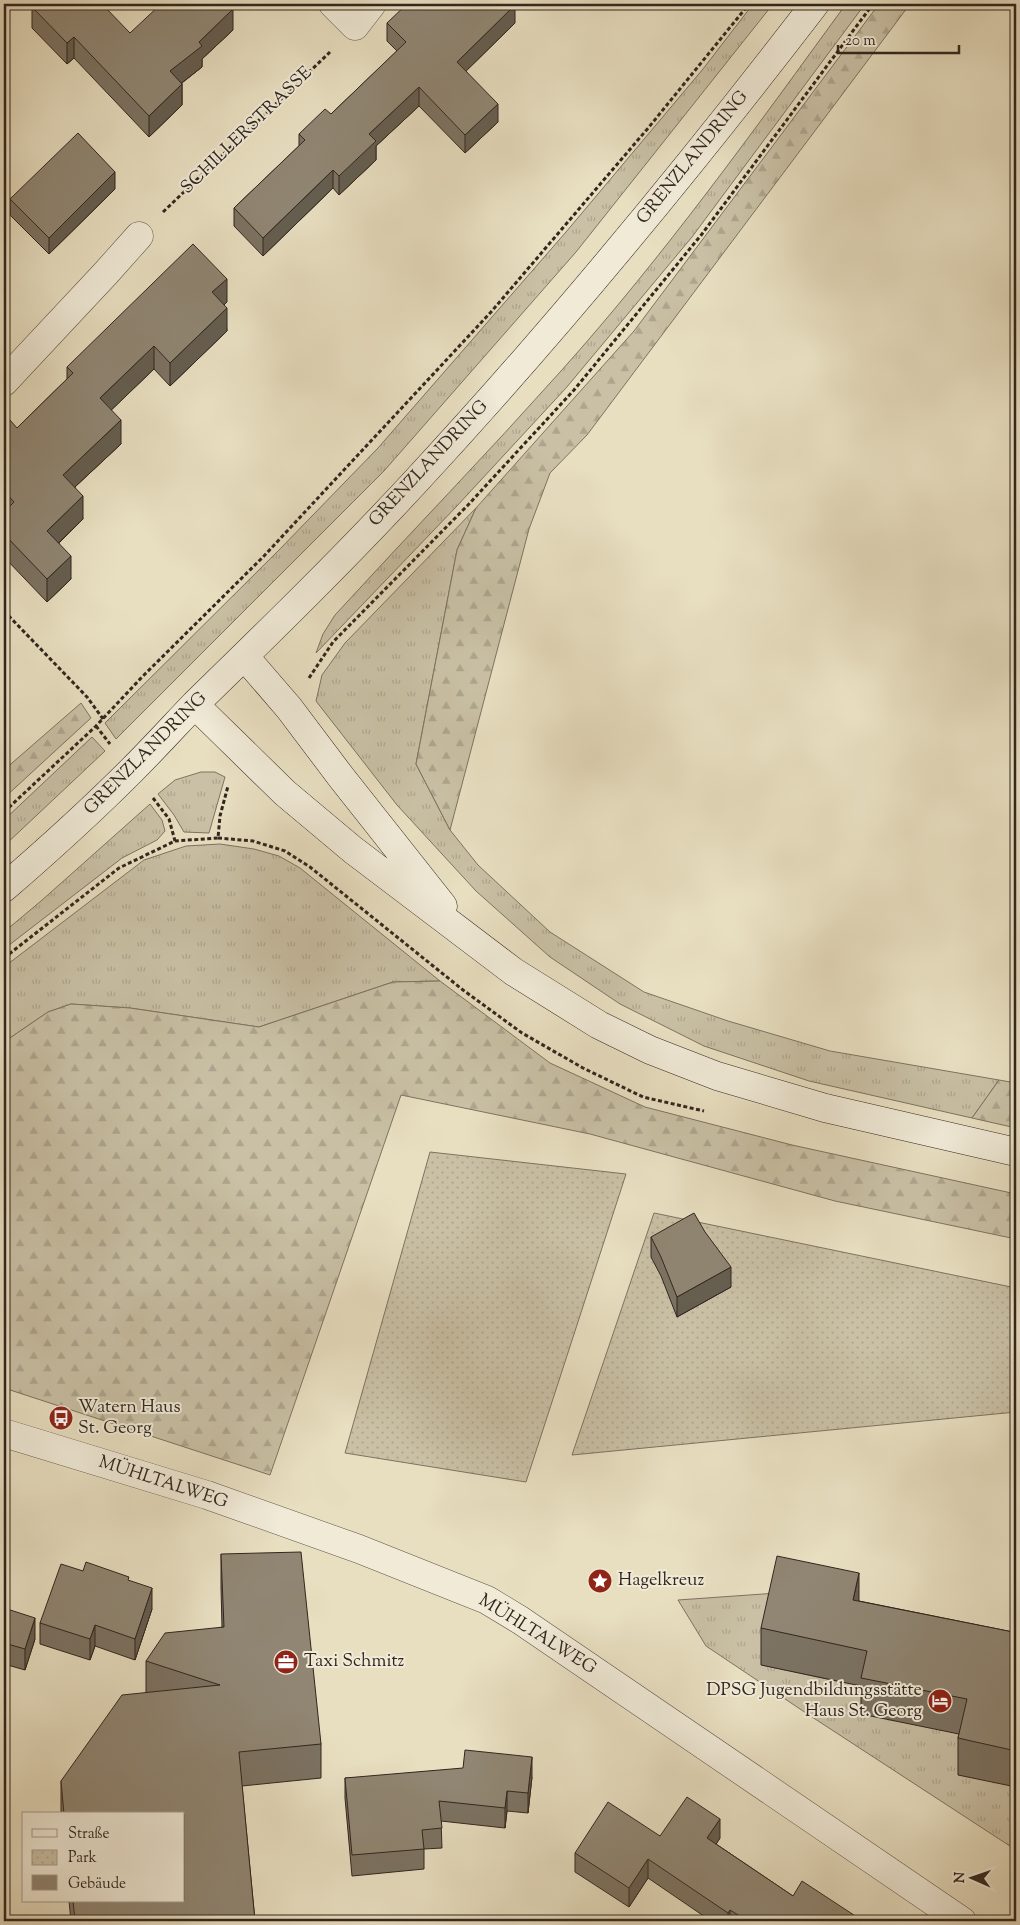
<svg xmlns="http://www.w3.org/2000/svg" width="1020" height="1925" viewBox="0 0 1020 1925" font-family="'Sorts Mill Goudy',serif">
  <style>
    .grass { fill: url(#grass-tufts); stroke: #7d7362 }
    .forest { fill: url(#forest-firs); stroke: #7d7362 }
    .park { fill: url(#park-dots); stroke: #7d7362 }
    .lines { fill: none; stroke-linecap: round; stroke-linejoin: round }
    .minor-casing { stroke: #5f5448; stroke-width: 29 }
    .secondary-casing { stroke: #31261f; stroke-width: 29 }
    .path { stroke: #31261f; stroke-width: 3; stroke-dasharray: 4 2.5; stroke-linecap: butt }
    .minor { stroke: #f0ead7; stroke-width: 28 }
    .secondary { stroke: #f0ead7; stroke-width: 28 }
    .wall { fill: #7c7363; stroke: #31261f }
    .shaded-wall { fill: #655e50; stroke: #31261f }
    .building { fill: #908673; stroke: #31261f }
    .labels { text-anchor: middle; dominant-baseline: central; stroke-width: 4; stroke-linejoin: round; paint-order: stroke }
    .street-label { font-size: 18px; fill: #31261f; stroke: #f0ead7 }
    .poi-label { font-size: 18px; fill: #31261f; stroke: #f0ead7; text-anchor: start }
  </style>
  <defs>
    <pattern id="grass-tufts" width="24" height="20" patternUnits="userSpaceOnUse" patternTransform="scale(1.25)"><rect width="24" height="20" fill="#c9c0a5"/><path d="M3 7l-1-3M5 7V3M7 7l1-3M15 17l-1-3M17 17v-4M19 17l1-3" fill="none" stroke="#ada58e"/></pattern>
    <pattern id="forest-firs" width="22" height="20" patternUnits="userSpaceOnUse" patternTransform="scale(1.25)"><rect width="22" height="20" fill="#c9c0a5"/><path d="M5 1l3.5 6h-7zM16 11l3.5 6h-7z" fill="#ada58e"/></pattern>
    <pattern id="park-dots" width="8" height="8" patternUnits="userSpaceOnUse" patternTransform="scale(1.25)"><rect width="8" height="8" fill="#c9c0a5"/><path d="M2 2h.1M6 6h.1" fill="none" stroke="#ada58e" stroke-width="1.8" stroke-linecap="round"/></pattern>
  </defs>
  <rect width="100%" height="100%" fill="#e8dfc1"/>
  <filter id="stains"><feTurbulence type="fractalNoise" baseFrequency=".004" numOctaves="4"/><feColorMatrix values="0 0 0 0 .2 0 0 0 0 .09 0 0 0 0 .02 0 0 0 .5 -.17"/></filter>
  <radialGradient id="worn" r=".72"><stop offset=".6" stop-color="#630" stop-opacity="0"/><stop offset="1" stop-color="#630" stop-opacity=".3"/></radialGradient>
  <path class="grass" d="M753,4H773L576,252L384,471L116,739L105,723L279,550L378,448L566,232L703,69Z
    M846,4H865L692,237L566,388L456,507L316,653L323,634L335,615C410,533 487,454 561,371C664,256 755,129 846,4Z
    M476,508L457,550L416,764L450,830L478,865L550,932L644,992L728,1021L830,1051L999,1080L972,1118L809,1081L704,1046L620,1004L550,957L476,891L397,805L316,701L322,675L345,643Z
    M92,737L105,751L4,846V820Z
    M201,772H215L225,777L209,833L184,832L174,815L158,794L175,780Z
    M150,804L162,820L165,831L157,840L122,858L4,949V932L41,901Z
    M220,844L254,849L279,856L300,868L440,981L393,982L259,1027L130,1008L71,1004L48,1012L4,1042V967L144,860L186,846Z
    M777,1593L762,1665L841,1682L842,1681L868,1686L965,1734L1016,1787V1850L809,1715L706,1646L678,1600Z"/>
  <path class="forest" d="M879,4H910L587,435L550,473L529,529L450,830L416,764L457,550L476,508L634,331Z
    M81,703L91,718L4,798V770Z
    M440,981L550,1063L645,1107L792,1145L1016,1194V1239L835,1201L590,1134L401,1095L270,1475L4,1388V1042L48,1012L71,1004L130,1008L259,1027L393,982Z
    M999,1080L1016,1083V1128L972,1118Z"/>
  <path class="park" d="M430,1152L626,1174L526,1482L345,1453Z
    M654,1213L1016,1288V1412L572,1455Z"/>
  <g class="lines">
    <defs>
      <path id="minor" d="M333,4L355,26L372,4
        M4,382L106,273L139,236
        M4,1433L207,1495L359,1549L487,1600L520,1620L962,1921"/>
      <path id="secondary" d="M245,657L289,708L341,777L443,906
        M195,705L285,793L353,850L514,972L599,1025L650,1050L717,1076L825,1108L1016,1152
        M4,888C48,850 91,811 132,770C154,748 174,726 195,704C270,631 345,558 416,481C557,329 689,168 815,4"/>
    </defs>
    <use href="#minor" class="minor-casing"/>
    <use href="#secondary" class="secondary-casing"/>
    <path class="path" d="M163,212L330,52
      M4,611L87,697L103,719
      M309,678L333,642L468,505L574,390L702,234L873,4
      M96,726L110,744
      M153,798L169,819L175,841
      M4,812L96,726L142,677L263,557L491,312L649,127L749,4
      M218,838L253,841L285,851L310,867L463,990L522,1033L583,1068L643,1097L704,1111
      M4,958L119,868L175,841L218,838L220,816L228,786"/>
    <use href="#minor" class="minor"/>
    <use href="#secondary" class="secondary"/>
  </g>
  <path class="wall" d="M32,7L130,33L233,30L202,59V67L182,83V105L149,137L74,58L67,64L32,28Z
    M387,23H515L466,71L498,122L465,153L419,106L376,146V160L339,195L333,188L263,256L234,226V208L299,146V134L331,114L397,51L387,41Z
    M115,189L49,254L10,215V199Z
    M227,302L224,305L227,331L170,386L154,369L111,410L121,444L75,487L83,519L59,543L71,579L47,602L4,557V426L17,428L67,379V367Z
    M651,1237L731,1287L677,1317L661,1276L651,1257Z
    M221,1554L321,1744V1778L242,1786L255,1921H71L69,1901H184V1814H61V1781L146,1692V1661L222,1627L221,1588Z
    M83,1571L129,1581L152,1609L135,1660L95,1646L90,1660L40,1644V1623Z
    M859,1601L1013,1632L1016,1617V1787L958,1775V1738L959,1734L861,1714V1686L761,1665V1628Z
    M4,1608L35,1639L25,1670L4,1664Z
    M532,1777L528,1813L507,1811L505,1828L441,1821L442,1848L424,1849V1869L352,1876L345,1798V1778Z
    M660,1836L720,1838L716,1844L793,1896L863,1921H711L648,1878L629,1907L575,1872V1853Z"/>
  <path class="shaded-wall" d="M515,5V23L457,80V62Z
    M233,9V30L202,59V67L170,92V71L199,42Z
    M74,37V58L67,64V43Z
    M182,84V105L149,137V116Z
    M419,87V106L376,146V160L339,195V176L369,134Z
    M498,104V122L465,153V135Z
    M333,170V188L263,256V238Z
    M115,172V189L49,254V238Z
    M227,279V302L212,316V292Z
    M227,308V331L170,386V363Z
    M154,346V369L100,421V398Z
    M121,420V444L63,498V475Z
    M83,496V519L47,554V531Z
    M71,556V579L47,602V579Z
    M731,1267V1287L677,1317V1297Z
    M859,1573V1610L853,1600Z
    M152,1588V1609L135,1660V1639Z
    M35,1618V1639L25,1670V1649Z
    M95,1625V1646L90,1660V1639Z
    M532,1757V1777L528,1813V1793Z
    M507,1791V1811L505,1828V1808Z
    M720,1819V1838L707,1858V1838Z
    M648,1859V1878L629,1907V1888Z
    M730,1910V1921H728V1913Z"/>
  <path class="building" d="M36,4H102L130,33L161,4H228L233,9L199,42L202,46L170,71L182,84L149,116L74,37L67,43L32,7Z
    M407,4H514L515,5L457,62L498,104L465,135L419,87L369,134L376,141L339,176L333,170L263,238L234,208L305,140L299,134L325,109L331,114L406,42L387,23Z
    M78,133L115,172L49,238L10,199Z
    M193,244L227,279L212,292L227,308L170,363L154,346L100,398L121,420L63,475L83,496L47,531L71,556L47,579L4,534V512L14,502L4,491V426L10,420L17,428L73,373L67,367Z
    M694,1213L705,1232L731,1267L677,1297L661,1257L651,1237Z
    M301,1552L321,1744L239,1752L255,1921H75L73,1901H184V1814H64L61,1781L122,1695L220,1685L146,1661L165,1633L224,1627L221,1554Z
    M777,1556L859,1573L853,1600L1013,1632L1016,1617V1751L958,1738L967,1699L861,1678L867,1651L761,1628Z
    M86,1562L129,1577L128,1580L152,1588L135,1639L95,1625L90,1639L40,1623L61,1564L83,1571Z
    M4,1608L35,1618L25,1649L4,1643Z
    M465,1750L532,1757L528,1793L507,1791L505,1808L439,1801L442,1828L422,1830L424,1849L352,1855L345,1778L463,1768Z
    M687,1797L720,1819L707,1838L793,1896L802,1881L863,1921H748L730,1910L728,1913L648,1859L629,1888L575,1853L608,1802L660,1836Z"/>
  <defs>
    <symbol id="bus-disc" viewBox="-11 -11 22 22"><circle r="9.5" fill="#8f2418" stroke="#f0ead7"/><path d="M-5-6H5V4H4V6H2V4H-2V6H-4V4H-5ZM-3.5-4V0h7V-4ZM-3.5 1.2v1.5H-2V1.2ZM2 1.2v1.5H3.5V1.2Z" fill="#fff"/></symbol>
    <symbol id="sight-disc" viewBox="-11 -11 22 22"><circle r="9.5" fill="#8f2418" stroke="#f0ead7"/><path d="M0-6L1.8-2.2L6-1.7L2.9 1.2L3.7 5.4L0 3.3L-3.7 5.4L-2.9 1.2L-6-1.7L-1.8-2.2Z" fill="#fff"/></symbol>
    <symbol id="office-disc" viewBox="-11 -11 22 22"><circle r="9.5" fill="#8f2418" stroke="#f0ead7"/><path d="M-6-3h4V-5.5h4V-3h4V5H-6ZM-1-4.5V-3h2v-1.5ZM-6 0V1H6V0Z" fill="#fff"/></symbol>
    <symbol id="hotel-disc" viewBox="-11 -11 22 22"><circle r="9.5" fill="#8f2418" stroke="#f0ead7"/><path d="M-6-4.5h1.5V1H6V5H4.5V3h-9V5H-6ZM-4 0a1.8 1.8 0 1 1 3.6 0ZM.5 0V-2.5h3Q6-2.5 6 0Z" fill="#fff"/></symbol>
  </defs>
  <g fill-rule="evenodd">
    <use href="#bus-disc" x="47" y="1404" width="28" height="28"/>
    <use href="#sight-disc" x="586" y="1567" width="28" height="28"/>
    <use href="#office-disc" x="272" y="1648" width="28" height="28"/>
    <use href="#hotel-disc" x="926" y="1687" width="28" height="28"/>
  </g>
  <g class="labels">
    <g class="street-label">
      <text transform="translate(247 131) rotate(-44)">SCHILLERSTRASSE</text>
      <text transform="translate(693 158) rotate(-51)">GRENZLANDRING</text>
      <text transform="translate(429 464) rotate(-47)">GRENZLANDRING</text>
      <text transform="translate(146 754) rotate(-45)">GRENZLANDRING</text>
      <text transform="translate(163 1483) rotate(18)">MÜHLTALWEG</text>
      <text transform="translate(537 1635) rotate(32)">MÜHLTALWEG</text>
    </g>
    <g class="poi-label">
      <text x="78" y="1408">Watern Haus<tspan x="78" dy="21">St. Georg</tspan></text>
      <text x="618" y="1581">Hagelkreuz</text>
      <text x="304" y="1662">Taxi Schmitz</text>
      <text x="922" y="1691" text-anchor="end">DPSG Jugendbildungsstätte<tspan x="922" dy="21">Haus St. Georg</tspan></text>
    </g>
  </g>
  <rect width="1020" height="1925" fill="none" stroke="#e8dfc1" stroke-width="20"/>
  <rect x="5" y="5" width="1010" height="1915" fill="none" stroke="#31261f" stroke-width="2.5"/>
  <rect x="10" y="10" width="1000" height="1905" fill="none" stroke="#31261f"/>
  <rect x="22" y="1812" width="162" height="90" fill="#f0ead7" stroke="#a49c8d"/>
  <rect x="32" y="1829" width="25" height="8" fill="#f0ead7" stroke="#a49c8d"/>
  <text x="68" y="1838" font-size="15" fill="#31261f">Straße</text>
  <rect x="32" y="1850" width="25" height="15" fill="url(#park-dots)" stroke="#a49c8d"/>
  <text x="68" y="1862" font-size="15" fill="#31261f">Park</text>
  <rect x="32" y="1875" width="25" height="15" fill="#908673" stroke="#a49c8d"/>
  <text x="68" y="1888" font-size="15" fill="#31261f">Gebäude</text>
  <g transform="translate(972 1878) rotate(272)" stroke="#f0ead7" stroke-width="4" paint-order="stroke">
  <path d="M0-4L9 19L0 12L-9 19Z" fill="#31261f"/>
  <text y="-8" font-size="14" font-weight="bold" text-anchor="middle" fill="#31261f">N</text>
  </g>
  <path d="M838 45v8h121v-8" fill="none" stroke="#31261f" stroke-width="2.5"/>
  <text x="845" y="45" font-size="15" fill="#31261f" stroke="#f0ead7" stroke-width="4" paint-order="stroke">20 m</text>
  <rect width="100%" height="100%" filter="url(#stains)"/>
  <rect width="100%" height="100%" fill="url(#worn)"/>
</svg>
